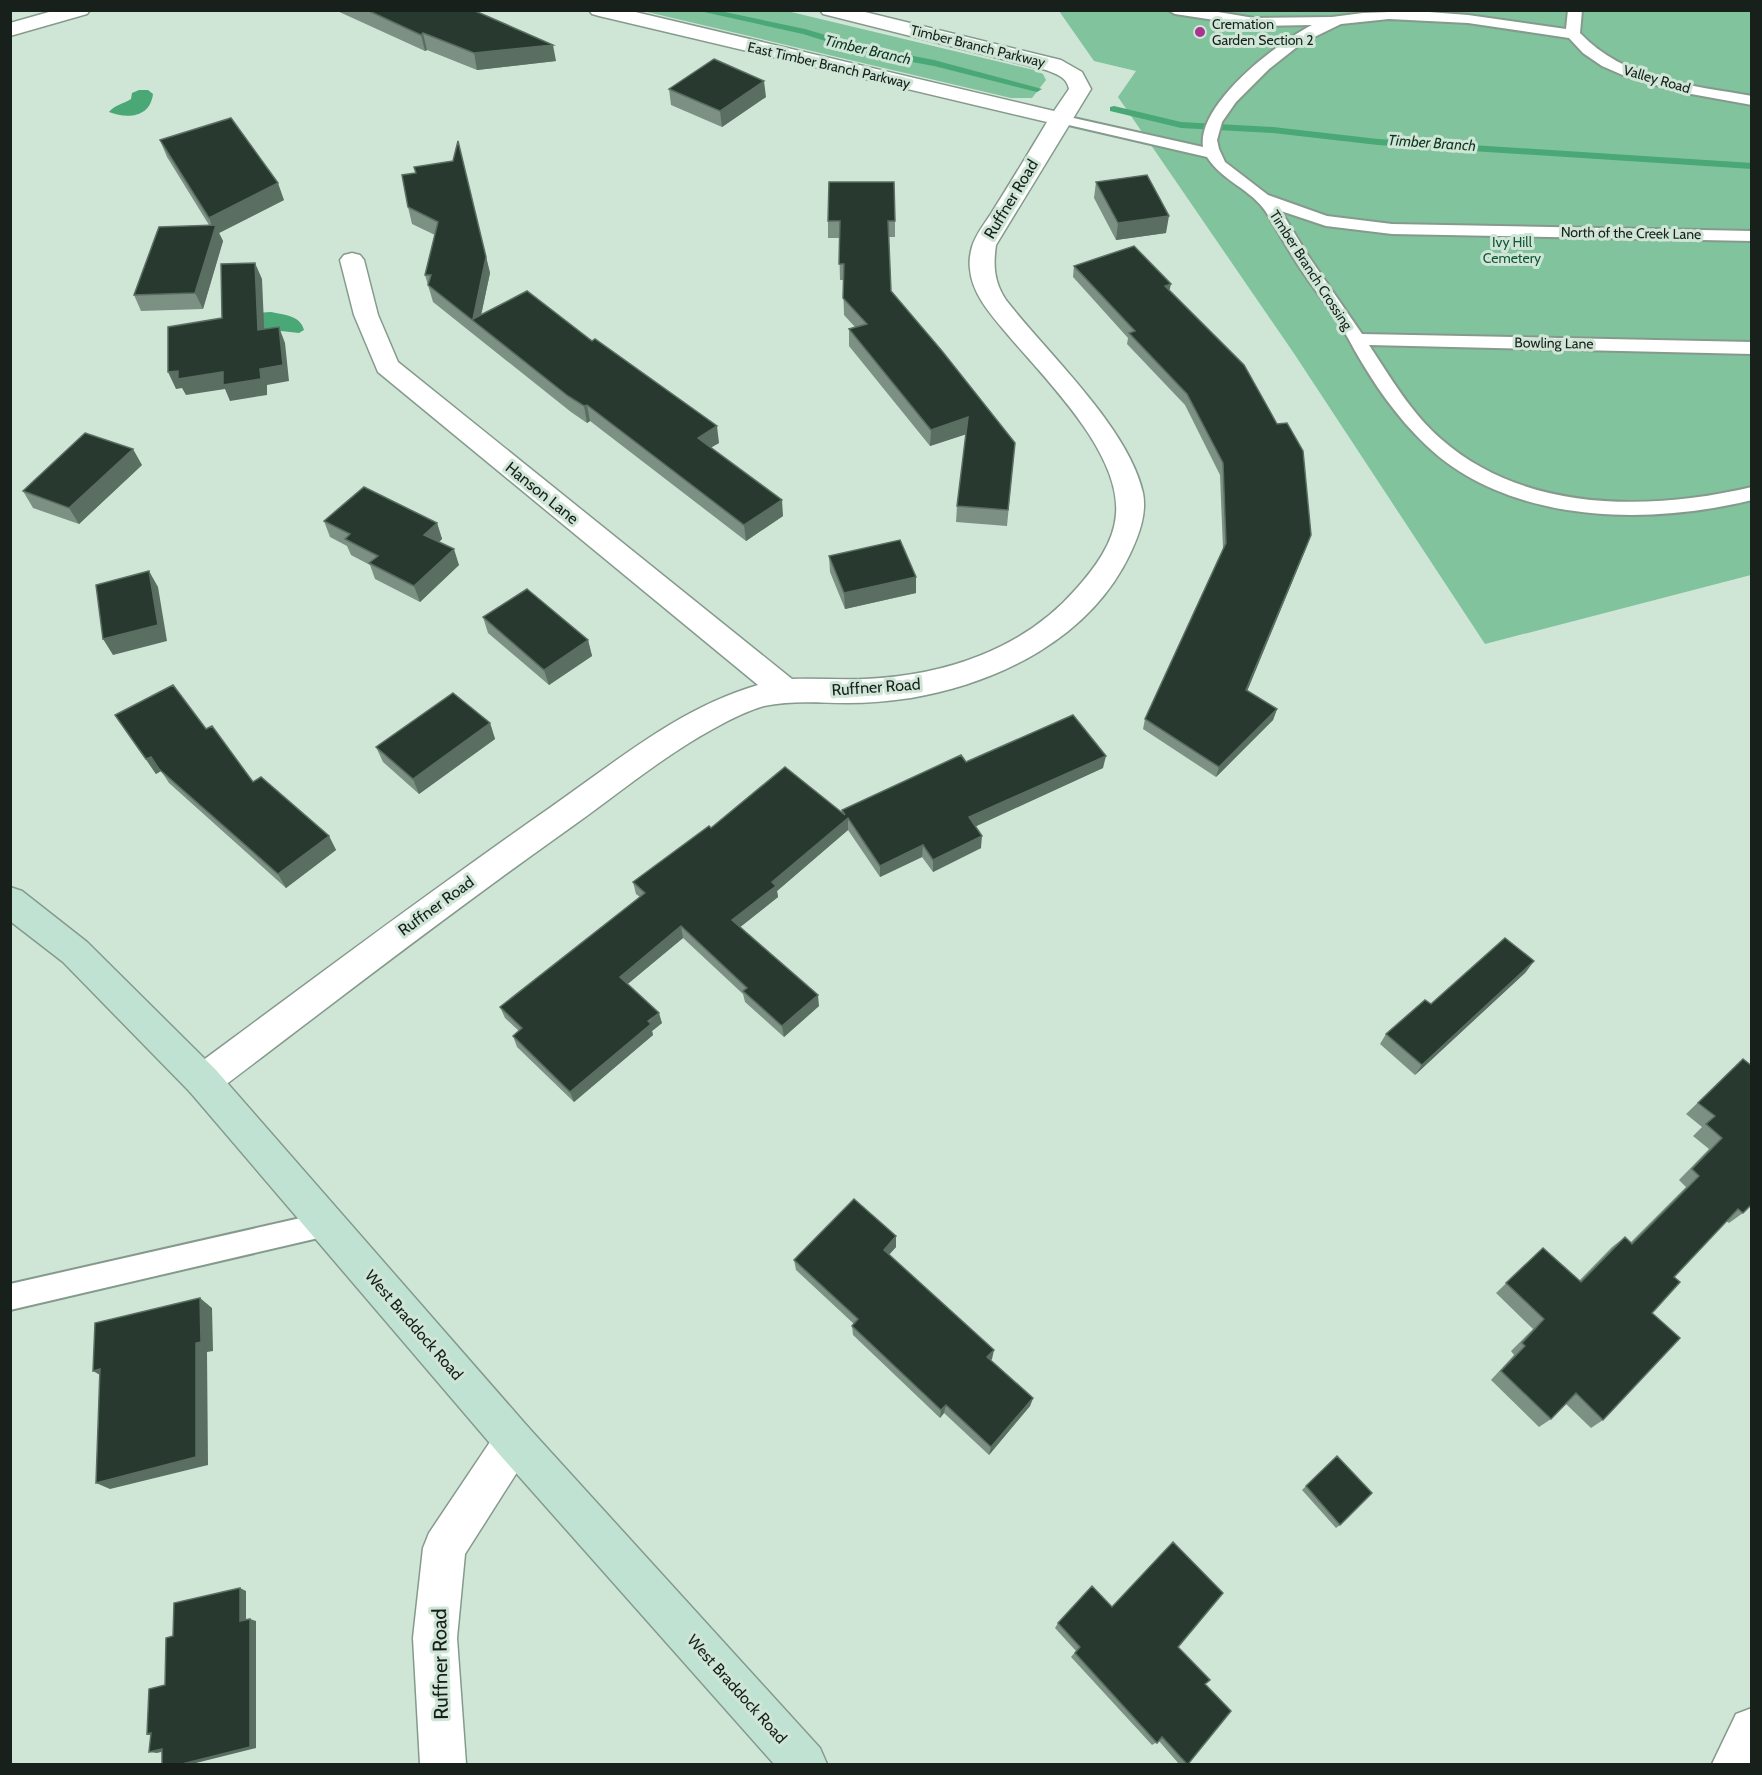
<svg xmlns="http://www.w3.org/2000/svg" width="1762" height="1775" viewBox="0 0 1762 1775" font-family="Cabin,sans-serif">
  <style>
    .green { fill: #80c39c }
    .water { fill: #4aa776 }
    .lines { fill: none; stroke-linecap: round; stroke-linejoin: round }
    .stream { fill: #4aa776; fill-rule: evenodd }
    .service-casing { stroke: #859a8d; stroke-width: 4 }
    .minor-casing { stroke: #859a8d; stroke-width: 3 }
    .secondary-casing { stroke: #859a8d; stroke-width: 3 }
    .service { fill: #fff; fill-rule: evenodd }
    .minor { fill: #fff; fill-rule: evenodd }
    .secondary { fill: #bfe2d2; fill-rule: evenodd }
    .wall { fill: #7c9083 }
    .shaded-wall { fill: #5a6e61 }
    .building { fill: #283a2f; stroke: #5a6e61; stroke-width: 1.5 }
    .poi-dot { fill: #a7348e; stroke: #cfe6d7; stroke-width: 2 }
    .labels { text-anchor: middle; dominant-baseline: central; stroke-width: 6; stroke-linejoin: round; paint-order: stroke }
    .far-poi-label { font-size: 14px; fill: #18201b; stroke: #cfe6d7; text-anchor: start }
    .far-street-label { font-size: 14px; fill: #18201b; stroke: #cfe6d7 }
    .far-park-label { font-size: 14px; fill: #115838; stroke: #cfe6d7 }
    .far-water-label { font-size: 15px; font-style: italic; fill: #0f3823; stroke: #cfe6d7 }
    .street-label { font-size: 16px; fill: #18201b; stroke: #cfe6d7 }
    .near-street-label { font-size: 20px; fill: #18201b; stroke: #cfe6d7 }
  </style>
  <rect width="100%" height="100%" fill="#cfe6d7"/>
  <path class="green" d="M643,11H787L1034,70L1043,74L1046,80L1032,98H1011Z
    M1059,11H1751V575L1485,644L1295,355L1118,97L1136,71L1094,61Z"/>
  <path class="water" d="M139,90H148L153,94C150,118 127,119 109,112C113,106 125,103 131,99L132,93Z
    M271,312C284,315 300,315 304,330L299,333L245,327L254,313Z"/>
  <g class="lines">
    <path class="stream" d="M695,10H715L805,29L866,47L934,60L1042,89L1037,92L934,66L864,53L803,34Z
      M1114,106L1181,122L1273,127L1378,139L1752,163V169L1378,145L1273,133L1181,128L1110,111V107Z"/>
    <defs>
      <path id="service" d="M1168,10H1206L1254,18L1332,17L1363,13L1416,11L1468,15L1566,29L1568,10H1582L1580,33C1624,80 1691,85 1752,96V105L1680,92L1625,76L1602,66L1583,53L1569,38L1468,23L1389,19L1341,24L1302,43L1269,69L1236,102L1222,122L1217,140L1219,149L1225,162L1268,195L1327,216L1392,224L1752,231V241L1392,234L1326,226L1281,211L1307,254L1362,334L1752,342V354L1369,345C1391,378 1411,413 1441,439C1525,513 1650,511 1752,487V500C1642,527 1497,524 1415,434C1389,407 1365,370 1348,338C1336,316 1318,295 1304,274C1290,254 1279,233 1266,212C1251,189 1222,181 1207,157L1060,123L1053,119L1060,115L1203,147C1197,104 1277,43 1312,25L1254,26L1175,14Z
        M327,1212L336,1215L340,1224L336,1233L327,1236L10,1310V1284Z"/>
      <path id="minor" d="M56,10H90L87,14L10,36V23Z
        M589,10H627L1054,111L1069,89C1067,77 1056,74 1046,70L823,14L820,10H857L1061,60L1082,72L1091,89L996,245C993,266 994,282 1006,300C1047,353 1129,428 1143,493C1147,514 1139,535 1130,554C1090,638 999,683 911,698C890,701 869,703 848,703C820,703 792,700 764,706C747,711 729,720 713,729C660,758 613,798 563,833C446,916 331,1005 216,1092L203,1097L190,1092L185,1081L190,1070C310,981 429,892 551,807C617,761 679,708 758,685L378,372L354,315L340,260L344,255L352,253L360,255L364,260L378,315L398,362L792,679C816,678 840,680 864,679C943,676 1023,650 1076,589C1094,569 1114,543 1116,514C1121,453 1046,380 1008,335C993,317 972,295 970,269C969,262 970,254 972,247C975,235 986,222 992,212C1011,182 1029,152 1047,122L599,16L592,14Z
        M514,1421L528,1427L534,1441L528,1455L465,1554L457,1638L466,1764H420L413,1638L423,1548L429,1533L500,1427Z
        M1752,1708V1764H1712L1736,1714Z"/>
      <path id="secondary" d="M10,887L22,891L87,942L216,1070L528,1427L820,1748L827,1764H774L500,1455L190,1092L63,962L10,921Z"/>
    </defs>
    <use href="#service" class="service-casing"/>
    <use href="#minor" class="minor-casing"/>
    <use href="#secondary" class="secondary-casing"/>
    <use href="#service" class="service"/>
    <use href="#minor" class="minor"/>
    <use href="#secondary" class="secondary"/>
  </g>
  <path class="wall" d="M335,10H473L556,61L477,70L427,50L425,51Z
    M669,89L766,97L722,127L671,105Z
    M160,140L284,200L219,233L223,241L203,309L141,311L134,295L209,225L167,157Z
    M458,141L490,273L481,315L719,443L711,447L783,516L746,541L590,421L587,423L571,412L433,302L425,275L435,235L412,224L408,207L416,173L453,161Z
    M1096,182L1166,233L1116,240L1094,198Z
    M828,221H895V237H889L891,291L1015,443L1007,526L956,522L957,506L966,434L930,446L849,346V329L855,327L844,315L843,280H840L839,238H828Z
    M1074,266L1169,291L1311,535L1307,546L1247,691L1277,709L1273,720L1216,777L1143,729L1145,719L1223,549L1220,475L1185,405L1127,344L1128,338L1073,277Z
    M142,465L79,524L33,508L23,491Z
    M324,521L437,523L442,539L439,542L459,565L420,602L375,579L370,565L351,555L347,546L330,537Z
    M829,556L916,593L845,609L830,572Z
    M483,617L588,640L592,656L549,685L488,633Z
    M490,723L495,739L419,794L383,762L376,747Z
    M206,729L253,782L329,836L336,850L286,888L169,783L161,771L156,774L125,730Z
    M966,762L1103,768L975,826L981,848L933,872L922,857L880,877L848,830L777,891L778,897L740,927L819,1006L784,1037L745,1002L743,994L683,938L627,984L662,1023L652,1031L653,1035L574,1102L517,1047L513,1036L519,1031L505,1018L500,1007L640,897L636,894L633,882L711,828L842,812V810Z
    M1526,972L1415,1075L1380,1044L1386,1034L1431,1004Z
    M1743,1059V1213L1729,1223L1726,1221L1674,1277L1652,1313L1603,1420L1591,1428L1566,1404L1551,1419L1539,1427L1491,1380L1514,1355L1511,1351L1533,1329L1496,1293L1543,1248L1579,1281L1612,1247L1625,1237L1631,1242L1686,1187L1679,1180L1709,1149L1693,1136L1702,1127L1686,1114Z
    M896,1236V1247L889,1255L992,1359L991,1360L1033,1398L1030,1406L989,1455L944,1413L940,1418L853,1335L852,1326L854,1324L796,1270L794,1260Z
    M1337,1456L1340,1525L1336,1528L1302,1490Z
    M1112,1607L1205,1684L1188,1764H1179L1159,1741L1152,1745L1071,1657L1076,1651L1055,1628L1058,1623Z"/>
  <path class="shaded-wall" d="M423,33L427,50L425,51L421,35Z
    M553,45L556,61L477,70L474,53Z
    M764,81L766,97L722,127L720,111Z
    M278,183L284,200L219,233L223,241L203,309L195,293L214,231L209,218Z
    M1169,216L1166,233L1116,240L1118,223Z
    M486,257L490,273L479,325L473,319Z
    M255,263L262,279L265,347L258,330Z
    M1171,284L1168,296L1165,286Z
    M279,327L285,343L289,381L267,385V395L230,401L225,389L186,395L182,388L176,389L168,372L178,371L223,372L260,369Z
    M587,405L590,421L587,423L584,406Z
    M968,417L967,434L930,446L931,430Z
    M717,426L719,443L700,454L698,438Z
    M133,449L142,465L79,524L69,508Z
    M782,500L783,516L746,541L744,525Z
    M437,523L442,539L429,551L424,535Z
    M1311,535L1307,546L1243,701L1246,690Z
    M454,549L459,565L420,602L414,586Z
    M149,571L158,587L167,641L113,655L103,639Z
    M916,577V593L845,609L844,593Z
    M588,640L592,656L549,685L544,670Z
    M1277,709L1273,720L1216,777L1219,767Z
    M490,723L495,739L419,794L413,779Z
    M1106,756L1103,768L968,830L969,817Z
    M151,757L161,771L156,774L146,759Z
    M848,818V830L777,891L778,897L734,932L732,920L772,882Z
    M329,836L336,850L286,888L278,874Z
    M982,836L981,848L933,872V860Z
    M923,845L922,857L880,877V866Z
    M681,926L683,938L623,988L620,977Z
    M1534,961L1526,972L1415,1075L1422,1065Z
    M818,995L819,1006L784,1037L782,1026Z
    M659,1013L662,1023L652,1031L653,1035L574,1102L570,1092Z
    M896,1236V1247L884,1260V1250Z
    M200,1298L212,1308L213,1351L207,1352L208,1465L110,1489L96,1483L196,1343Z
    M994,1350L992,1359L985,1365L987,1357Z
    M100,1369L107,1379L93,1371Z
    M1033,1398L1030,1406L989,1455L991,1447Z
    M946,1405L944,1413L940,1418L941,1410Z
    M240,1588L246,1591V1624L240,1621Z
    M250,1619L256,1621V1748L192,1764H182Z
    M162,1749L169,1750L157,1753L149,1752Z"/>
  <path class="building" d="M367,10H473L553,45L474,53L423,33L421,35Z
    M714,59L764,81L720,111L669,89Z
    M231,118L278,183L209,218L160,140Z
    M458,141L486,257L473,319L527,291L592,341L595,339L717,426L698,438L782,500L744,525L587,405L584,406L568,396L428,285L431,275H425L438,222L408,207L402,175L416,173L414,167L453,161Z
    M1147,175L1169,216L1118,223L1096,182Z
    M829,182H894L895,221H888L891,291L942,351L1015,443L1008,510L957,506L968,417L931,430L849,329L867,324L843,298L844,264H839L840,221H828Z
    M216,225L195,293L134,295L159,227Z
    M1134,246L1171,284L1165,286L1244,365L1277,424L1287,423L1303,451L1311,535L1246,690L1277,709L1219,767L1145,719L1226,543L1223,463L1187,394L1129,333L1135,331L1074,266Z
    M255,263L258,330L279,327L283,365L260,369L261,379L223,385V372L178,379V371L168,372V327L222,318L221,264Z
    M85,433L133,449L69,508L23,491Z
    M364,487L437,523L424,535L454,549L414,586L369,563L378,556L345,539L350,534L324,521Z
    M900,540L916,577L844,593L829,556Z
    M149,571L158,625L103,639L96,585Z
    M527,589L588,640L544,670L483,617Z
    M173,685L206,729L212,726L253,782L261,777L329,836L278,874L159,769L151,757L146,759L115,715Z
    M453,693L490,723L413,779L376,747Z
    M1073,715L1106,756L969,817L982,836L933,860L923,845L880,866L848,818L772,882L776,886L732,920L818,995L782,1026L743,991L747,988L681,926L620,977L659,1013L648,1021L651,1024L570,1092L513,1036L522,1028L500,1007L645,893L633,882L709,826L711,828L785,767L845,815L842,810L961,755L966,762Z
    M1505,938L1534,961L1422,1065L1386,1034L1425,1000L1431,1004Z
    M1743,1059L1752,1066V1204L1743,1213L1738,1209L1674,1277L1680,1282L1652,1313L1680,1338L1603,1420L1576,1393L1551,1419L1501,1371L1525,1346L1522,1343L1544,1319L1506,1283L1543,1248L1581,1282L1625,1237L1632,1244L1699,1176L1692,1169L1722,1138L1706,1124L1715,1116L1698,1103Z
    M854,1199L896,1236L884,1250L994,1350L987,1357L1033,1398L991,1447L946,1405L941,1410L852,1326L858,1319L794,1260Z
    M200,1298L201,1342L196,1343V1457L96,1483L100,1369L93,1371L95,1323Z
    M1337,1456L1372,1493L1340,1525L1306,1486Z
    M1173,1542L1223,1593L1178,1647L1210,1680L1205,1684L1231,1711L1188,1764H1187L1162,1737L1157,1743L1075,1653L1080,1647L1058,1623L1092,1586L1112,1607Z
    M240,1588V1621L250,1619V1747L182,1764H162V1749L149,1752L151,1733L147,1734L149,1689L165,1685L166,1638L173,1636L174,1603Z"/>
  <circle class="poi-dot" cx="1200" cy="32" r="6"/>
  <g class="labels">
    <g class="far-poi-label">
      <text x="1212" y="24">Cremation<tspan x="1212" dy="16">Garden Section 2</tspan></text>
    </g>
    <g class="far-street-label">
      <text transform="translate(978 46) rotate(14)">Timber Branch Parkway</text>
      <text transform="translate(829 65) rotate(13)">East Timber Branch Parkway</text>
      <text transform="translate(1657 79) rotate(16)">Valley Road</text>
      <text transform="translate(1631 233) rotate(1)">North of the Creek Lane</text>
      <text transform="translate(1311 270) rotate(57)">Timber Branch Crossing</text>
      <text transform="translate(1554 343) rotate(1)">Bowling Lane</text>
    </g>
    <g class="far-park-label">
      <text x="1512" y="242">Ivy Hill<tspan x="1512" dy="16">Cemetery</tspan></text>
    </g>
    <g class="far-water-label">
      <text transform="translate(868 50) rotate(13)">Timber Branch</text>
      <text transform="translate(1432 143) rotate(4)">Timber Branch</text>
    </g>
    <g class="street-label">
      <text transform="translate(1011 199) rotate(-59)">Ruffner Road</text>
      <text transform="translate(542 493) rotate(39)">Hanson Lane</text>
      <text transform="translate(876 687) rotate(-4)">Ruffner Road</text>
      <text transform="translate(436 906) rotate(-36)">Ruffner Road</text>
      <text transform="translate(414 1325) rotate(49)">West Braddock Road</text>
      <text transform="translate(737 1689) rotate(48)">West Braddock Road</text>
    </g>
    <g class="near-street-label">
      <text transform="translate(440 1664) rotate(-91)">Ruffner Road</text>
    </g>
  </g>
  <rect width="1762" height="1775" fill="none" stroke="#18201b" stroke-width="24"/>
</svg>
